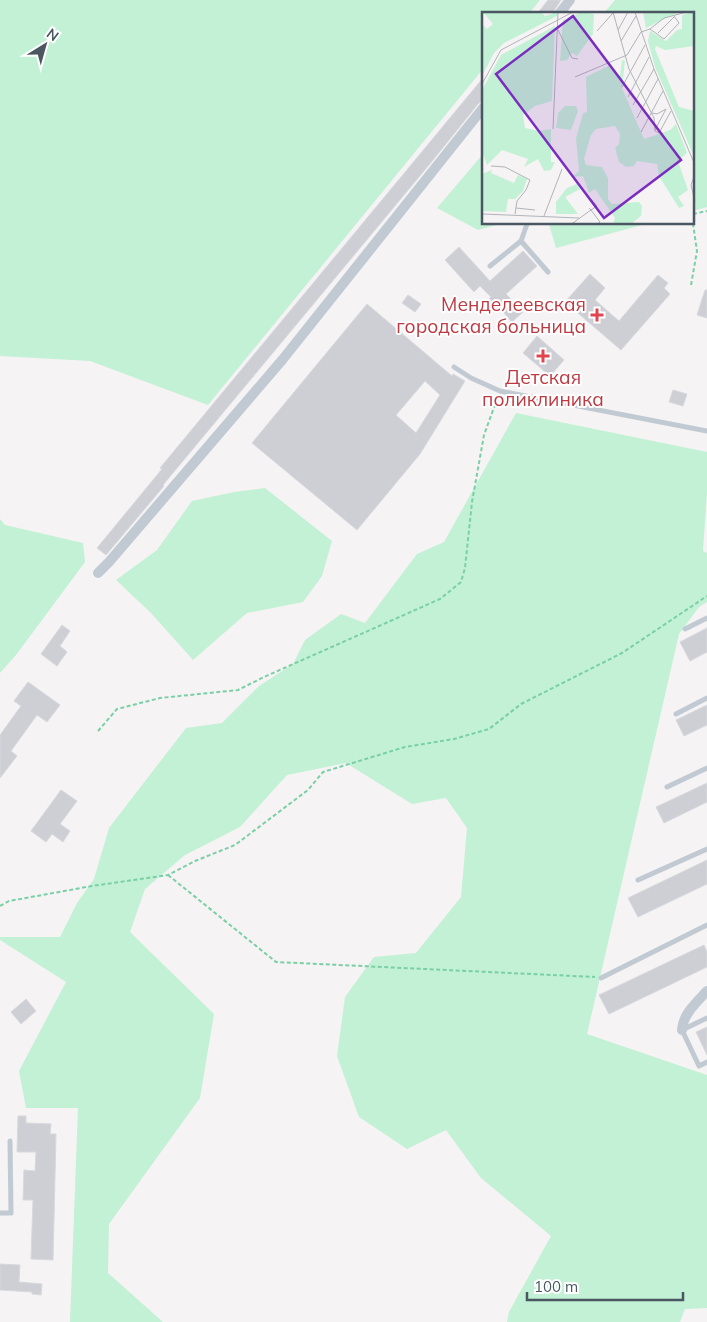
<svg xmlns="http://www.w3.org/2000/svg" width="707" height="1322" viewBox="0 0 707 1322" font-family="Mulish,sans-serif">
  <style>
    .green { fill: #c3f1d5 }
    .building { fill: #cdcfd5; stroke: #d7d9de; fill-rule: evenodd }
    .lines { fill: none; stroke-linecap: round; stroke-linejoin: round }
    .path { stroke: #7ad0a6; stroke-width: 2; stroke-dasharray: 4 2.5; stroke-linecap: butt }
    .service { stroke: #c1cad2; stroke-width: 5 }
    .minor { stroke: #c1cad2; stroke-width: 10 }
    .health-dot { fill: #e0444e; stroke: #fff; stroke-width: 2 }
    .labels { text-anchor: middle; dominant-baseline: central; stroke-width: 4; stroke-linejoin: round; paint-order: stroke }
    .health-label { font-size: 19px; fill: #be3a42; stroke: #fff; text-anchor: end }
    .inset-road { fill: none; stroke: #b1b4b9; stroke-width: 1 }
    .view { fill: #7b2cbf; fill-opacity: 0.15; stroke: #7b2cbf; stroke-width: 2.5 }
    .inset-edge { fill: none; stroke: #4a5661; stroke-width: 2.5 }
  </style>
  <rect width="100%" height="100%" fill="#f5f3f3"/>
  <path class="green" d="M0,0H540L529,14H483V69L208,405L90,361L0,356Z
    M615,0H707V207L693,211V14H603Z
    M483,154V224H500L478,230L437,208Z
    M549,224H646L556,248Z
    M516,413L707,452V492L703,551L707,553V602L699,607L679,634L587,1034L707,1075V1308L685,1309L680,1322H507L509,1312L551,1236L481,1178L446,1130L407,1149L359,1117L337,1056L345,997L374,957L416,953L461,897L467,828L446,798L412,804L346,763L287,775L240,827L185,855L145,889L130,932L214,1014L200,1098L109,1224L108,1273L163,1322H70L78,1108H26L19,1071L66,982L0,940V937H60L77,903L94,879L109,828L186,728L222,723L259,686L293,664L305,640L341,614L365,623L417,554L444,542Z
    M265,488L332,541L322,576L303,602L247,613L193,660L151,613L116,580L157,550L192,501L234,492Z
    M0,519L5,525L83,543L85,562L16,655L0,673Z"/>
  <path class="building" d="M548,0H561L552,14H537Z
    M483,78V100L478,104L429,165L163,485L164,486L106,555L97,548L162,469L160,468Z
    M459,247L490,281L523,251L537,266L506,294L523,312L512,322L496,304L491,309L485,303L491,297L480,286L474,292L445,260Z
    M590,274L605,288L595,300L619,321L658,275L668,283L664,288L670,294L621,350L565,302Z
    M705,290H707V318L697,315Z
    M408,295L421,304L415,312L402,303Z
    M367,304L452,376L453,374L465,381L420,454L357,530L252,443ZM425,381L440,395L416,433L396,415Z
    M537,336L564,360L550,376L523,353Z
    M673,390L687,394L683,406L669,402Z
    M62,625L70,631L60,646L67,652L57,666L41,654Z
    M707,628V652L690,661L680,642Z
    M28,682L60,705L47,722L37,715L11,751L17,756L0,778V735L21,706L14,701Z
    M707,705V725L684,736L676,720Z
    M707,783V802L664,823L656,807Z
    M61,790L77,801L60,824L70,831L63,842L52,834L46,842L31,831Z
    M707,860V884L638,917L628,898Z
    M704,945L707,952V967L609,1014L599,995Z
    M26,999L36,1011L21,1024L11,1012Z
    M707,1027V1055L696,1032Z
    M18,1116H26V1123L51,1124L50,1134H56L53,1260L31,1259L33,1200H23L24,1170L35,1171L36,1152H17Z
    M0,1264L20,1265L19,1282L42,1284L41,1295L32,1294V1292L0,1290Z"/>
  <g class="lines">
    <path class="path" d="M693,214L707,211
      M691,285L697,251L693,224
      M98,731L117,709L160,698L238,690L264,677L440,599L461,582L465,568L472,502L484,435L497,399
      M168,875L276,962L595,977
      M0,906L9,901L92,886L168,875L195,861L235,845L308,790L323,772L405,747L454,739L489,729L521,704L622,653L707,596"/>
    <path class="service" d="M527,224L521,241L548,272
      M490,266L521,241
      M454,367L471,378L500,391L707,431
      M685,629L707,618
      M676,714L707,698
      M667,787L707,768
      M638,880L707,849
      M601,978L707,925
      M707,1018L682,1030L699,1066L707,1062
      M0,1213H11L10,1141"/>
    <path class="minor" d="M559,14L570,0
      M98,573L109,562L283,359L483,108
      M682,1030C683,1014 696,1003 707,991"/>
  </g>
  <g class="health-dot">
    <path d="M594.5 307.5h5v5h5v5h-5v5h-5v-5h-5v-5h5z"/>
    <path d="M540.5 348.5h5v5h5v5h-5v5h-5v-5h-5v-5h5z"/>
  </g>
  <g class="labels">
    <g class="health-label">
      <text x="586" y="304">Менделеевская<tspan x="586" dy="22">городская больница</tspan></text>
      <text x="543" y="377" text-anchor="middle">Детская<tspan x="543" dy="22">поликлиника</tspan></text>
    </g>
  </g>
  <g transform="translate(482 12)">
    <rect width="212" height="212" fill="#f5f3f3"/>
    <path d="M1,0H59L63,4L75,0V4L22,31L12,41L0,64V12L5,17L11,12ZM100,0L112,2L111,22L95,44L90,41L85,48L78,49L81,8ZM161,0H197L164,16ZM212,0V34L183,38L174,34L173,37L197,95L212,99L211,142L173,55L166,29L168,19L184,29L195,18L200,17V3ZM73,14L70,89L53,94L41,103L43,116L57,119L69,117V150H73L69,158L62,159L56,147L42,155L46,147L20,138L5,153L0,139V78L19,43ZM140,48L143,49L140,76L162,127L188,118L194,112L205,141L196,149L206,178L196,185L202,194L197,196L177,164L175,152L155,149L152,154L144,155L137,150L133,136L137,132L138,122L133,114L114,117L109,123L102,147L104,153L120,155L126,166V187L130,192L157,190L160,194L159,204L149,212H131L133,206L113,177L107,181L101,164L90,165L97,159L94,126L101,101L105,100L104,65L128,53L138,64ZM83,94H94L96,99L89,118L74,116L76,101ZM10,158L9,161L32,171L36,163L45,167L41,179L33,187H26L24,200L0,199V162ZM95,172L98,177L83,185L96,202H74V190L85,176Z" fill="#c3f1d5"/>
    <path class="inset-road" d="M131,0L147,57L172,106L173,119M153,0L172,57L213,153M168,17L182,27L197,11L192,4M76,18L90,46L96,47M136,18L146,0M115,19L131,1M176,21L192,5M139,29L154,4M93,65L145,43L159,20L168,17L182,6L205,0M0,72L19,38L91,0M140,75L163,33M146,85L167,45M151,93L172,57M170,101L175,102L184,97M155,106L176,67M71,117L76,0M173,118L184,97M173,119L177,121L189,99M159,120L181,79M9,154L23,155L48,168L44,178L35,189L33,202M213,162L209,173L213,189M34,196L53,198M107,196L109,198L115,194L108,186M0,202L97,206M62,204L80,157M88,213L109,198L118,210L114,213"/>
    <path class="view" d="M91,4L199,148L122,206L14,62Z"/>
    <rect width="212" height="212" class="inset-edge"/>
  </g>
  <g transform="translate(45 45) rotate(37)" stroke="#ffffff" stroke-width="4" paint-order="stroke">
  <path d="M0-4L9 19L0 12L-9 19Z" fill="#4a5661"/>
  <text y="-8" font-size="14" font-weight="bold" text-anchor="middle" fill="#4a5661">N</text>
  </g>
  <path d="M527 1292v8h156v-8" fill="none" stroke="#4a5661" stroke-width="2.5"/>
  <text x="534" y="1292" font-size="15" fill="#4a5661" stroke="#ffffff" stroke-width="4" paint-order="stroke">100 m</text>
</svg>
